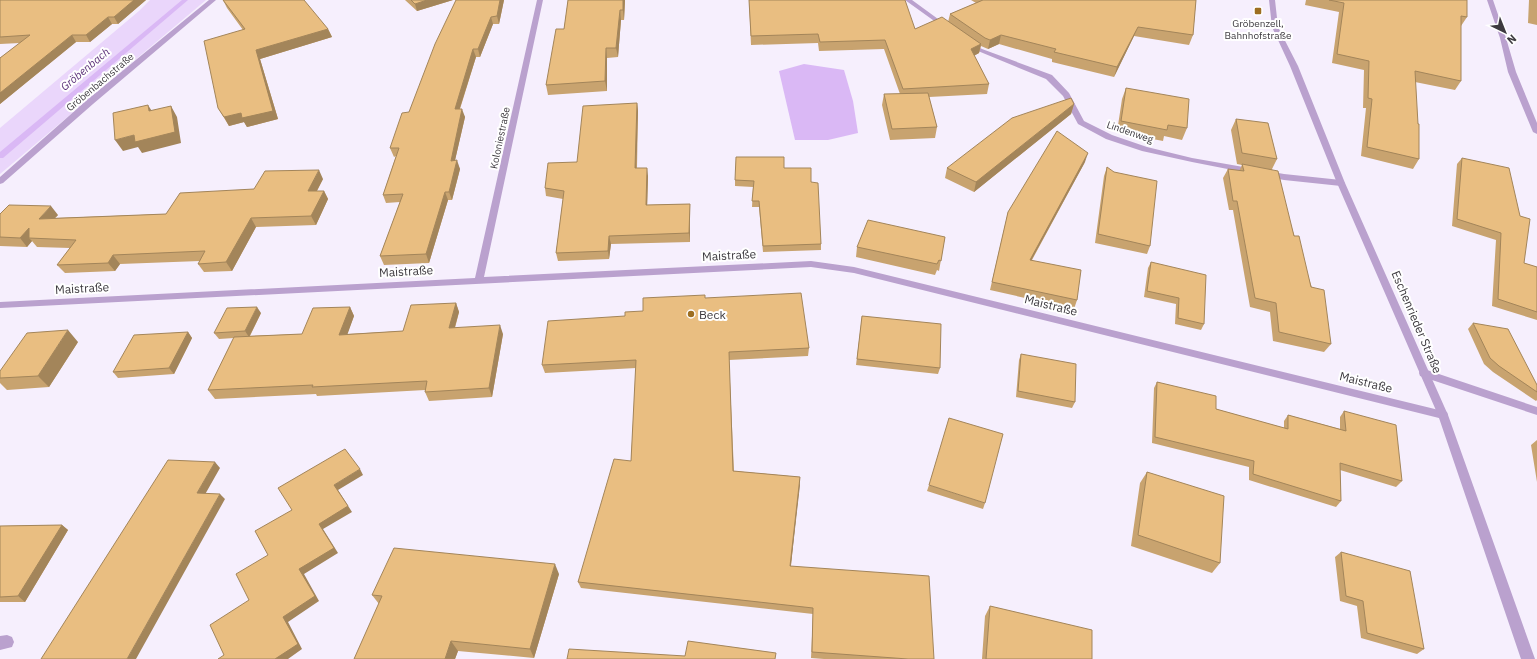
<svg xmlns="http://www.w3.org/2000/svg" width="1537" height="659" viewBox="0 0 1537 659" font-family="'IBM Plex Sans',sans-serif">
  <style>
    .green { fill: #ead6fb }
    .water { fill: #dab8f5 }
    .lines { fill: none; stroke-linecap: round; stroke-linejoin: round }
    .stream { fill: #dab8f5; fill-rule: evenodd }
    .service { fill: #baa1ce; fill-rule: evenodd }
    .minor { fill: #baa1ce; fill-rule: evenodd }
    .tertiary { fill: #baa1ce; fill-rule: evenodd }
    .wall { fill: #c8a36f }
    .shaded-wall { fill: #a3855a }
    .building { fill: #e9be81; stroke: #a3855a }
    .poi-dot { fill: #9d6e21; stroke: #fff; stroke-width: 1.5 }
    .labels { text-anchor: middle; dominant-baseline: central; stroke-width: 4; stroke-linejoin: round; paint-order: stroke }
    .far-poi-label { font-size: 10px; fill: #3d3a3f; stroke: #fff }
    .far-street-label { font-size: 10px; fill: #3d3a3f; stroke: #fff }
    .far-water-label { font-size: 11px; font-style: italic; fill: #5c3179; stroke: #fff }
    .street-label { font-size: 12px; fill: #3d3a3f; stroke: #fff }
    .poi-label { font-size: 12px; fill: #3d3a3f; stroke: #fff; text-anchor: start }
  </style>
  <rect width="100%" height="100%" fill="#f6effd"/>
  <path class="green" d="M150,0H206L0,174V128L139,11Z"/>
  <path class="water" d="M804,64L844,70L853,101L858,133L828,140H795L779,71Z"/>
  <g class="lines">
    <path class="stream" d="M182,0H188L3,158H0V152Z"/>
    <path class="service" d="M7,635L12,637L14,642L12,647L0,650V636Z"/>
    <path class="minor" d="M209,0H216L93,104L3,183L0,184V177L87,100Z
      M537,0H543L484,277L811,261L854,267L1443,411L1447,412L1448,415L1447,418L1443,419L854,273L811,267L0,308V302L475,278Z
      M905,0H912L949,27L944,28Z
      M1487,0H1493L1506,38L1516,72L1537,123V134L1533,132L1508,72L1500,38Z
      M969,41L982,49L1052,75L1069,93L1084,121L1112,135L1147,147L1192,158L1284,174L1341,180L1345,183L1341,186L1284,180L1192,162L1142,151L1106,139L1078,124L1063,96L1046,79L978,51L967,44L966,43Z
      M1424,369L1537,407V415L1420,376L1419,373L1420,370Z"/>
    <path class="tertiary" d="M1269,0H1275L1278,27L1298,66L1345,183L1448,415L1535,659H1521L1438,415L1337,183L1290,66L1272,27Z"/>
  </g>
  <path class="wall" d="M0,0H146L118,24H112L90,42H76L0,104V58L20,43L0,44Z
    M223,0L328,29L332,37L260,59L278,119L247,127L244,122L229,126L218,108L243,30L227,8Z
    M405,0H453L417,11Z
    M456,0H504L499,24H493L480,57H476L460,109L465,117L455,160L460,169L452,200H448L429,263L384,265L380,256L400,202L386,203L383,195L396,156L394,157L390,148L409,112Z
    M568,0H625L624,20H621L618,57L607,58V91L548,95L546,85L564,29Z
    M749,0L915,29L948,22L950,14L976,3L971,0H1196L1193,35L1189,45L1134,36L1114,77L1052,62V59L999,44L988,49L981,46L979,53L974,56L989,84L987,94L929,97L937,127L935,138L890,140L882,105L884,94H900L884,49L819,51L818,43L751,45Z
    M1306,0H1467V17L1461,26V81L1455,90L1415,82L1419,159L1413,169L1361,156L1366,108H1363L1364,70L1332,63L1339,12L1305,5Z
    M1529,0H1537V25L1528,23Z
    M1126,88L1187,128L1182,140L1164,136L1163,141L1117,132L1122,99Z
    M637,103L638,111L637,168L648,176L647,205L690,204V242L611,244L609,259L558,261L556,253L563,199L546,196L545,188L577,162Z
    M1074,104L1071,114L974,192L945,178L947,168Z
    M1236,119L1277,159L1272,169L1331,344L1324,352L1273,341L1270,312L1250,307L1233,210H1229L1223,178L1228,169L1239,171L1242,165L1237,164L1231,130Z
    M1462,158L1524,263L1537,267V320L1492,306L1496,240L1452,226L1457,164Z
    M1085,162L1032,260L1077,300L1074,309L990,290L1008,212Z
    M1107,167L1150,246L1147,254L1095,243L1104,176Z
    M784,168L811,182L821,244V250L763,252L759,207H752L753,187L735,186V180Z
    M323,179L317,191H324L328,199L316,225L256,227L232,271L204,272L198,264L200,261L120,264L115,271L65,273L57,265L70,248L37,247L32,241L27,247L0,246V214L58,215L55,218L166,214L254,189Z
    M945,237L939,271L937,270L935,275L856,257L857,247Z
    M1151,262L1204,324L1201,330L1175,324L1176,304L1144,297L1148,268Z
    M705,298L809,348L808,356L729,360L734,471L800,477L791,566L934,659H824L811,658L813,614L581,588L578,582L631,461L636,368L545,373L542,365L625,316L643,311Z
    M456,303L459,312L455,328L503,334L492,397L429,401L425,392V390L317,396L316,394L215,399L208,390L234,338L219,339L214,333L261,313L250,336L302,334L350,307L354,316L347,334L403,331Z
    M862,316L940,368L938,374L856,365Z
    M1473,323L1537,385V400L1536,401L1493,372L1484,364L1468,329Z
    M188,332L192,338L174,374L118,378L113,372Z
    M78,342L49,387L7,390L0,383V371Z
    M1021,354L1075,402L1072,408L1016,397L1019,360Z
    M1157,382L1216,409L1284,428V421L1288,415L1340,429V417L1344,411L1402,481L1396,487L1340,470L1341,501L1336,507L1249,480V467L1152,443L1154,388Z
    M1537,440V482L1531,445Z
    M1147,472L1220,563L1212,573L1131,546L1140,483Z
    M929,485L985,503L983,509L927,491Z
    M62,525L68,530L25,602H0V526Z
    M1341,552L1424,649L1417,654L1361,638L1357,606L1340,601L1335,557Z
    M559,574L534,658L458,651L455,659H354L379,604L372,595Z
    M990,606L1092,659H982L985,616Z"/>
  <path class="shaded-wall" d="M134,0H146L118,24L114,17Z
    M427,0H453L417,11L415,4Z
    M500,0H504L499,24L497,16Z
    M623,0H625L624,20L623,10Z
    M620,10L621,20L618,57L616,48Z
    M108,17L112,24L90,42L86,35Z
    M491,17L493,24L480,57L478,49Z
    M1138,27L1134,36L1114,77L1117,67Z
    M328,29L332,37L260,59L278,119L247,127L244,122L229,126L224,117L241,113L256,50Z
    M72,35L76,42L0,104V93Z
    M1001,35L999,44L988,49L990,40Z
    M981,44L979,53L969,58L971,49Z
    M606,48L607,58V91L605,81Z
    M473,49L476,57L457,117L455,109Z
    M637,103L638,111L636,176L635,168Z
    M1074,104L1071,114L974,192L976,182Z
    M148,105L155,116L149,111Z
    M171,106L177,117L181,143L142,153L138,147L123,151L115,140L134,135Z
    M462,109L465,117L453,169L451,161Z
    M1088,153L1085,162L1027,268L1030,260Z
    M457,160L460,169L452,200L449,192Z
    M647,168L648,176L647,213L646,205Z
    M319,170L323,179L312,200L308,191Z
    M324,191L328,199L316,225L311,216Z
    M445,192L448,200L429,263L426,254Z
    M690,204V242L689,233Z
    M51,206L58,215L46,227L39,219Z
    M251,218L256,227L232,271L226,262Z
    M29,228V238L32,241L27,247L20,238Z
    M609,236L611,244L609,259L608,251Z
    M113,255L120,264L115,271L108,263Z
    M456,303L459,312L452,337L449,328Z
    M257,307L261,313L249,337L245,331Z
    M350,307L354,316L344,344L339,335Z
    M500,325L503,334L492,397L489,388Z
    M68,330L78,342L49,387L38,376Z
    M188,332L192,338L174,374L169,368Z
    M215,462L220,468L203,498L197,493Z
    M360,469L363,475L338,490L352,512L323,529L338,553L304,574L319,601L288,622L302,649L288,659H275L283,617L299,569L319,524L334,485Z
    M800,477V485L790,573V566Z
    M220,494L225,499L136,659H127Z
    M62,525L68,530L25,602L18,596Z
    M555,564L559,574L534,658L530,649Z
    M451,641L458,651L455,659H445Z"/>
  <path class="building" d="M0,0H134L114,17H108L86,35H72L0,93V58L30,35L0,37Z
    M223,0H304L328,29L256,50L273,111L242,118L241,113L224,117L218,108L204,41L245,29Z
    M411,0H427L415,4Z
    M456,0H500L497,16L491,17L478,49H473L455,109H462L451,161L457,160L449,192H445L426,254L380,256L403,194L383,195L399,148H390L402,113L409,112L435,44Z
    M568,0H623V10H620L616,48H606L605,81L546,85L556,29H564Z
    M749,0H905L915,29L942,17L981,44L971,49L989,84L903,89L885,40L820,42L818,34L751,36Z
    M983,0H1196L1193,35L1138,27L1117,67L1054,52L1056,49L1001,35L990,40L985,38L950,14Z
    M1329,0H1467V17L1461,16V81L1415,71L1418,124H1419V159L1367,147L1372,99L1368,98L1369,61L1337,54L1344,3Z
    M1126,88L1189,99L1187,128L1168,125L1167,130L1121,121Z
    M928,93L937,127L892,129L884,94Z
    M1071,98L1074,104L976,182L947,168L1012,118Z
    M637,103L635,168H647L646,205L690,204L689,233L609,236L608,251L556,253L564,191L545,188L548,163L577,162L583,106Z
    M148,105L149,111L171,106L175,132L135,142L134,135L115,140L113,113Z
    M1236,119L1268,123L1277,159L1242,153Z
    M1057,131L1088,153L1030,260L1081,270L1077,300L992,282L1008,212Z
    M736,157H784V168H811V182L818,183L821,244L763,246L759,201H752L754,181L735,180Z
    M1462,158L1509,168L1520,216L1530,219L1524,263L1537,267V312L1498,299L1501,233L1457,219Z
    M1242,164L1278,171L1294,236H1299L1311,287L1324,290L1331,344L1279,332L1276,303L1255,298L1237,201H1233L1228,169L1244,171Z
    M1107,167L1114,172L1157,181L1150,246L1098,234Z
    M319,170L308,191H324L311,216L251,218L226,262L198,264L205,251L113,255L108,263L57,265L76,240L29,238V228L20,238L0,237V214L9,205L51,206L39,219L166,214L180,193L254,189L265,171Z
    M868,220L945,237L941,261L939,260L937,264L857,247Z
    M1151,262L1206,275L1204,324L1178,318L1179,298L1147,291Z
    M801,293L809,348L729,352L733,471L800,477L790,566L929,576L934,659H908L812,652L813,608L578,582L614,459L631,461L636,360L542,365L548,321L625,316V312L643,311V298L705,295V298Z
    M456,303L449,328L500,325L489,388L425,392L427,381L312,387L313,385L208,390L234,337L302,334L313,308L350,307L339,335L403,331L411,305Z
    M257,307L245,331L214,333L227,308Z
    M862,316L941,324L940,368L857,359Z
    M1473,323L1508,329L1537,385V392L1499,366L1490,358Z
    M68,330L38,376L0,378V371L27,333Z
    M188,332L169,368L113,372L134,335Z
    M1021,354L1076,364L1075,402L1018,391Z
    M1157,382L1216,396V409L1288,429V415L1346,431L1344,411L1396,425L1402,481L1340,463L1341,501L1253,474L1254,461L1155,437Z
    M949,418L1003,434L985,503L929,485Z
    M345,449L360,469L334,485L348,506L319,524L334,548L299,569L315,596L283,617L298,644L275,659H218L224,655L210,625L249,600L236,574L268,555L255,531L292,510L278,488Z
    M168,460L215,462L197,493L220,494L127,659H41Z
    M1147,472L1224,496L1220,563L1138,535Z
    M62,525L18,596L0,597V526Z
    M394,548L555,564L530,649L451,641L445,659H354L382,596L372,595Z
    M1341,552L1410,571L1424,649L1367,633L1363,601L1346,596Z
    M990,606L1092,630V659H986Z
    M688,641L776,653L775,659H567L569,649L685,656Z"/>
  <g class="poi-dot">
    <rect x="1254" y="7" width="8" height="8" rx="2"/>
    <circle cx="691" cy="314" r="4"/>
  </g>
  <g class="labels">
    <g class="far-poi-label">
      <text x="1258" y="23">Gröbenzell,<tspan x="1258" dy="12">Bahnhofstraße</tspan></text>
    </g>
    <g class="far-street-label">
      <text transform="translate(100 82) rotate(-40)">Gröbenbachstraße</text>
      <text transform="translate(1130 132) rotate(19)">Lindenweg</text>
      <text transform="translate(500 138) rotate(-78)">Koloniestraße</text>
    </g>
    <g class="far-water-label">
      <text transform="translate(85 69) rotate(-40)">Gröbenbach</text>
    </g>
    <g class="street-label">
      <text transform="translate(729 255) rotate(-3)">Maistraße</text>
      <text transform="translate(406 271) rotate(-3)">Maistraße</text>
      <text transform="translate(82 288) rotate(-3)">Maistraße</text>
      <text transform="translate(1051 305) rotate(14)">Maistraße</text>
      <text transform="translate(1417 322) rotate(67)">Eschenrieder Straße</text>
      <text transform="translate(1366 382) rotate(14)">Maistraße</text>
    </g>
    <g class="poi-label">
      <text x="699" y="314">Beck</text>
    </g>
  </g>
  <g transform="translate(1505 32) rotate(137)" stroke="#ffffff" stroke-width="3" paint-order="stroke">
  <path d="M0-3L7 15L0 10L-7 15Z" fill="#3d3a3f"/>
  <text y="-6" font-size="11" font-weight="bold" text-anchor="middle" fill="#3d3a3f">N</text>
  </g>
</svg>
